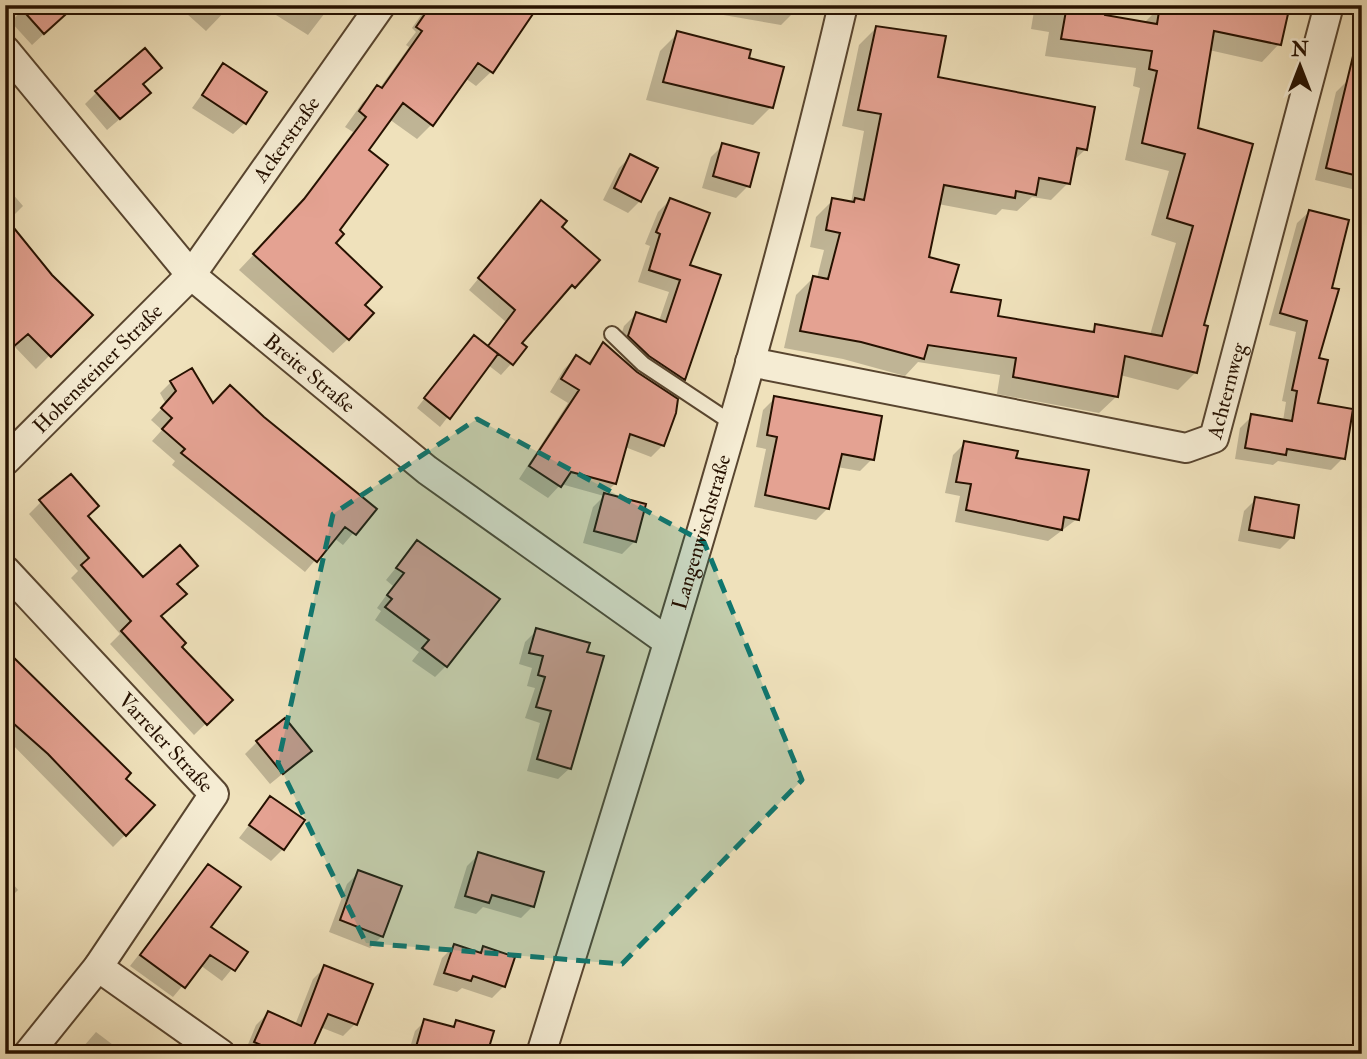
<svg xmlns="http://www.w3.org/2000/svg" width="1367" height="1059" viewBox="0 0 1367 1059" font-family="'IM FELL Double Pica',serif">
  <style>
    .shadow { fill: #0003 }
    .building { fill: #e4a292; stroke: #261100; stroke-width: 2 }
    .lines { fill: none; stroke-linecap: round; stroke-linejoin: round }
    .service-casing { stroke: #58452f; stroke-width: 18 }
    .minor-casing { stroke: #58452f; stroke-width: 32 }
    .service { stroke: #f5ecd3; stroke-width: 14 }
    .minor { stroke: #f5ecd3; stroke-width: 28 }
    .marked { fill: #0f766e; fill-opacity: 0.2; stroke: #0f766e; stroke-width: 5; stroke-dasharray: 14 9; stroke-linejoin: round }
    .labels { text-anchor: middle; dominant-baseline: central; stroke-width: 5; stroke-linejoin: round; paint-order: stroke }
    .street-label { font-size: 21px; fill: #261100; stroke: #f5ecd3 }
  </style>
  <rect width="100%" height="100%" fill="#efe1bb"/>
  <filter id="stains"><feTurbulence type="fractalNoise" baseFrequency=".00286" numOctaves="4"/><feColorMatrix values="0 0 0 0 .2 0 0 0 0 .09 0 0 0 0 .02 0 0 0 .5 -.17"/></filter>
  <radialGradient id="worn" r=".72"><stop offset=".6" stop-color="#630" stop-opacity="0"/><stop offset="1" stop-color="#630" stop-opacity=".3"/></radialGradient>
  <path class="shadow" d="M27,5H75L32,45L11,22Z
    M177,5H231L206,31Z
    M260,5H331L308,35Z
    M428,5H537L491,72L476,86L465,78L432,124L417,139L389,119L367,150L333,244L362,305L348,339L333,353L239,270L290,216L353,132L345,127L363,102L379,89L409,47L406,45L416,32L412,28Z
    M713,5H794L793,13L781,25L712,13Z
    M1035,5H1104L1103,16L1144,23L1160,7L1279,44L1262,62L1209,50L1196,130L1202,326L1206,328L1195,373L1178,390L1120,375L1117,396L1099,413L997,394L1000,375L918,362L905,376L843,359L784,348L796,295L813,278H817L824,250L810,247L816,217L833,200L851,203L864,131L842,126L859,45L876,28L936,78L1086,149L1072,162L1068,183L1051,200L1032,197L1017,211L1002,209L996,215L938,204L927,258L949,294L996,318L1090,333L1096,326L1150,335L1176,243L1151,235L1169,171L1125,160L1140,88L1133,86L1136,68L1045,56L1049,32L1031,29Z
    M1358,5H1362V20L1355,18Z
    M678,33L747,59L771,107L753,125L646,100L660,51Z
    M223,65L245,123L233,134L192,108Z
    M1348,80L1362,84L1360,191L1315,180L1336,92Z
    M142,85L137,104L107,130L85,104L97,92Z
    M723,145L748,186L736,198L702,188L711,157Z
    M631,156L640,201L628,213L603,200L619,168Z
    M5,185L23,206L7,222L51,276L90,315L36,369L14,346L5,354Z
    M670,200L688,266L719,276L683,379L672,391L637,368L617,348L624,326L636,314L659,321L669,292L638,282L650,246L645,244L658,212Z
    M541,202L559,227L597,260L519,343L525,347L511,364L501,375L488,365L440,427L417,408L465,347H486L506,322L469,290Z
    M1309,212L1330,289L1317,359L1316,404L1343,458L1331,470L1278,461L1273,465L1235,459L1240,428L1252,416L1283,421L1286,402L1282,401L1296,332L1269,325L1297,223Z
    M603,345L663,445L651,457L625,447L615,484L604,494L644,506L634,542L622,554L583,543L593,507L604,496L561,484L548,498L519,479L568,403L550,392L564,369L576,357L587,364Z
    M171,382L212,406L263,418L374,509L343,545L334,538L305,572L172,465L175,461L152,441L162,430L151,420L166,404L160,393Z
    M775,398L872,459L860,471L837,467L828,508L816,520L754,507L766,449L756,447L763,410Z
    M965,443L1014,459L1077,519L1048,541L955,522L960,496L945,493L953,455Z
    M1256,499L1292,537L1280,549L1238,541L1244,511Z
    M41,502L86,516L143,579L176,584L172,606L160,617L180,647L230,700L194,735L110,644L120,634L71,578L78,571L29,514Z
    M417,542L446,666L435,677L412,661L419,652L375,620L381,611L377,608L393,586L386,580Z
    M537,630L587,644L570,768L558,779L527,771L540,723L525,718L535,688L527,686L532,668L519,664L525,642Z
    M5,649L49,693L47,695L124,779L125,835L113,847L5,737Z
    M257,742L297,762L270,784L245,754Z
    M270,798L283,849L271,861L239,838Z
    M479,854L533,906L521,918L483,907L476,914L454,908L467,866Z
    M208,866L209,928L245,953L222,981L200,965L173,997L130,966Z
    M359,872L382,936L370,948L329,932L347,884Z
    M5,874L18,890L5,903Z
    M454,946L478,954L483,948L504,986L492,998L462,988L457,992L433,985L442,958Z
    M325,967L355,1024L343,1036L320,1027L309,1054H244L256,1025L268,1013L295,1025L313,979Z
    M425,1021L451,1028L457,1022L486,1054H408L415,1031Z
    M96,1032L125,1054H77Z"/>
  <path class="building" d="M18,5H76L44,34Z
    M431,5H539L493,73L478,63L433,126L403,103L369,150L388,165L340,230L344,234L336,243L382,287L365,305L374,313L349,340L253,254L304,199L366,117L359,111L377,85L382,88L422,31L416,27Z
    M1067,5H1106L1105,15L1157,24L1160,5H1290L1281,45L1214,31L1198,128L1253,144L1204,325L1208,326L1197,373L1125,356L1118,397L1013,377L1016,358L928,345L924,359L861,342L800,331L813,276L828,279L840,233L826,230L832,198L854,202L855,198L864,200L881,114L858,110L876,26L946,36L938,77L1095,107L1087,150L1077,148L1070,184L1039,178L1036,195L1016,191L1015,198L944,185L929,257L959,265L951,292L1001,300L998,316L1094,332L1095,324L1162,336L1193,226L1167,218L1185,154L1142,143L1157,71L1149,69L1152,51L1061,39Z
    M677,31L751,50L749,58L784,67L773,108L663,82Z
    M145,48L162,68L143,84L151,93L120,119L95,91Z
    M1353,56L1362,57V177L1326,168Z
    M223,63L267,92L246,124L202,95Z
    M722,143L759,153L750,187L713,176Z
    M630,154L658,168L641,202L614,188Z
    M670,198L710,213L690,265L721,275L685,380L649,356L628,336L636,312L666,322L680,280L649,270L660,234L656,232Z
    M541,200L567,221L562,227L600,260L575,288L572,285L522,343L527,347L513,365L488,346L515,310L478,278Z
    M1309,210L1349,220L1332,288L1339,289L1319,358L1328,360L1318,403L1353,409L1345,459L1287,449L1286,455L1245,448L1251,414L1292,421L1297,391L1292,390L1307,321L1280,313Z
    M5,217L52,275L93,315L51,357L28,334L5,354Z
    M474,335L498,354L450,419L424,398Z
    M603,342L637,372L678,399L676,413L664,446L630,434L616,484L571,472L561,487L529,466L579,390L561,379L576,355L590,364Z
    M192,368L213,403L230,385L264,417L377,509L356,535L345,527L317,562L181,453L185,449L162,429L172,418L161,408L176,391L170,381Z
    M774,396L882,416L874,460L842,454L829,509L765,495L777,437L767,435Z
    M964,441L1018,451L1016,458L1089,470L1079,520L1064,517L1062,530L966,510L971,484L956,482Z
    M71,474L99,506L88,516L143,577L180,545L198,566L177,584L187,594L161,616L186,643L182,647L233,700L207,725L121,631L131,621L81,565L89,558L39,500Z
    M604,493L646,504L636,542L594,531Z
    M1255,497L1299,505L1294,538L1249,530Z
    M417,540L500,599L447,667L422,648L429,640L385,607L392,599L387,595L404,573L396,568Z
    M536,628L590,643L587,652L604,656L571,769L537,759L551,711L536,707L545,677L538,675L543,656L529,653Z
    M5,649L131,773L126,779L155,805L126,836L48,754L5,716Z
    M285,718L312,751L283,774L256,741Z
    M270,796L305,820L284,850L249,825Z
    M478,852L544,872L534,907L492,895L489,903L465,896Z
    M208,864L241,887L211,927L248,952L235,971L210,955L185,988L140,955Z
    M358,870L402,886L383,937L340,920Z
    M454,944L481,953L483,946L515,957L505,987L473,976L471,981L444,973Z
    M324,965L373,984L357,1025L328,1014L310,1054H281L254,1042L268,1011L301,1026Z
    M424,1019L454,1027L456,1020L494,1031L487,1054H414Z"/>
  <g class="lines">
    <defs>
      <path id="service" d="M612,334L643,364L732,423"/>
      <g id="minor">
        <path id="s1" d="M5,50L191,275L427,470L667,641"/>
        <path id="s2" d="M750,362L1186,448L1214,438L1329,5"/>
        <path id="s3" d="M5,461L191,275L381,5"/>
        <path id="s4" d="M5,570L214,794L98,967L28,1054"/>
        <path d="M98,967L221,1054"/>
        <path id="s5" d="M541,1054C649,707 760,359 843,5"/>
      </g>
    </defs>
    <use href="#service" class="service-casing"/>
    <use href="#minor" class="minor-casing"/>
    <use href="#service" class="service"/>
    <use href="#minor" class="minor"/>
  </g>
  <path class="marked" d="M477,419L704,542L802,780L622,964L366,943L278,763L333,514Z"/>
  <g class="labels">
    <g class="street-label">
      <text stroke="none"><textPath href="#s3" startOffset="429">Ackerstraße</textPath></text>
      <text stroke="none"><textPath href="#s3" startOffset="131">Hohensteiner Straße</textPath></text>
      <text stroke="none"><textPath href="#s1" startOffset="446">Breite Straße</textPath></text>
      <text stroke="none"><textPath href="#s2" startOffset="523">Achternweg</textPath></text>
      <text stroke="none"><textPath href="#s5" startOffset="546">Langenwischstraße</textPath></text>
      <text stroke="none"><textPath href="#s4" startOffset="236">Varreler Straße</textPath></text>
    </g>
  </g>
  <rect width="1367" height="1059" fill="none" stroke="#efe1bb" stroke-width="28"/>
  <rect x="7" y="7" width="1353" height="1045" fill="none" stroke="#261100" stroke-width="3.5"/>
  <rect x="14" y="14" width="1339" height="1031" fill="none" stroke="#261100" stroke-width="2"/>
  <g transform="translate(1300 66)" stroke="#f5ecd3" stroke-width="5" paint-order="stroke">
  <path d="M0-5L12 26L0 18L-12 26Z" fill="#261100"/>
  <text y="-10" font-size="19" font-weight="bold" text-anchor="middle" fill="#261100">N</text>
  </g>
  <rect width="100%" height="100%" filter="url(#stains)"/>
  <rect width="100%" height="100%" fill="url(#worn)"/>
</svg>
